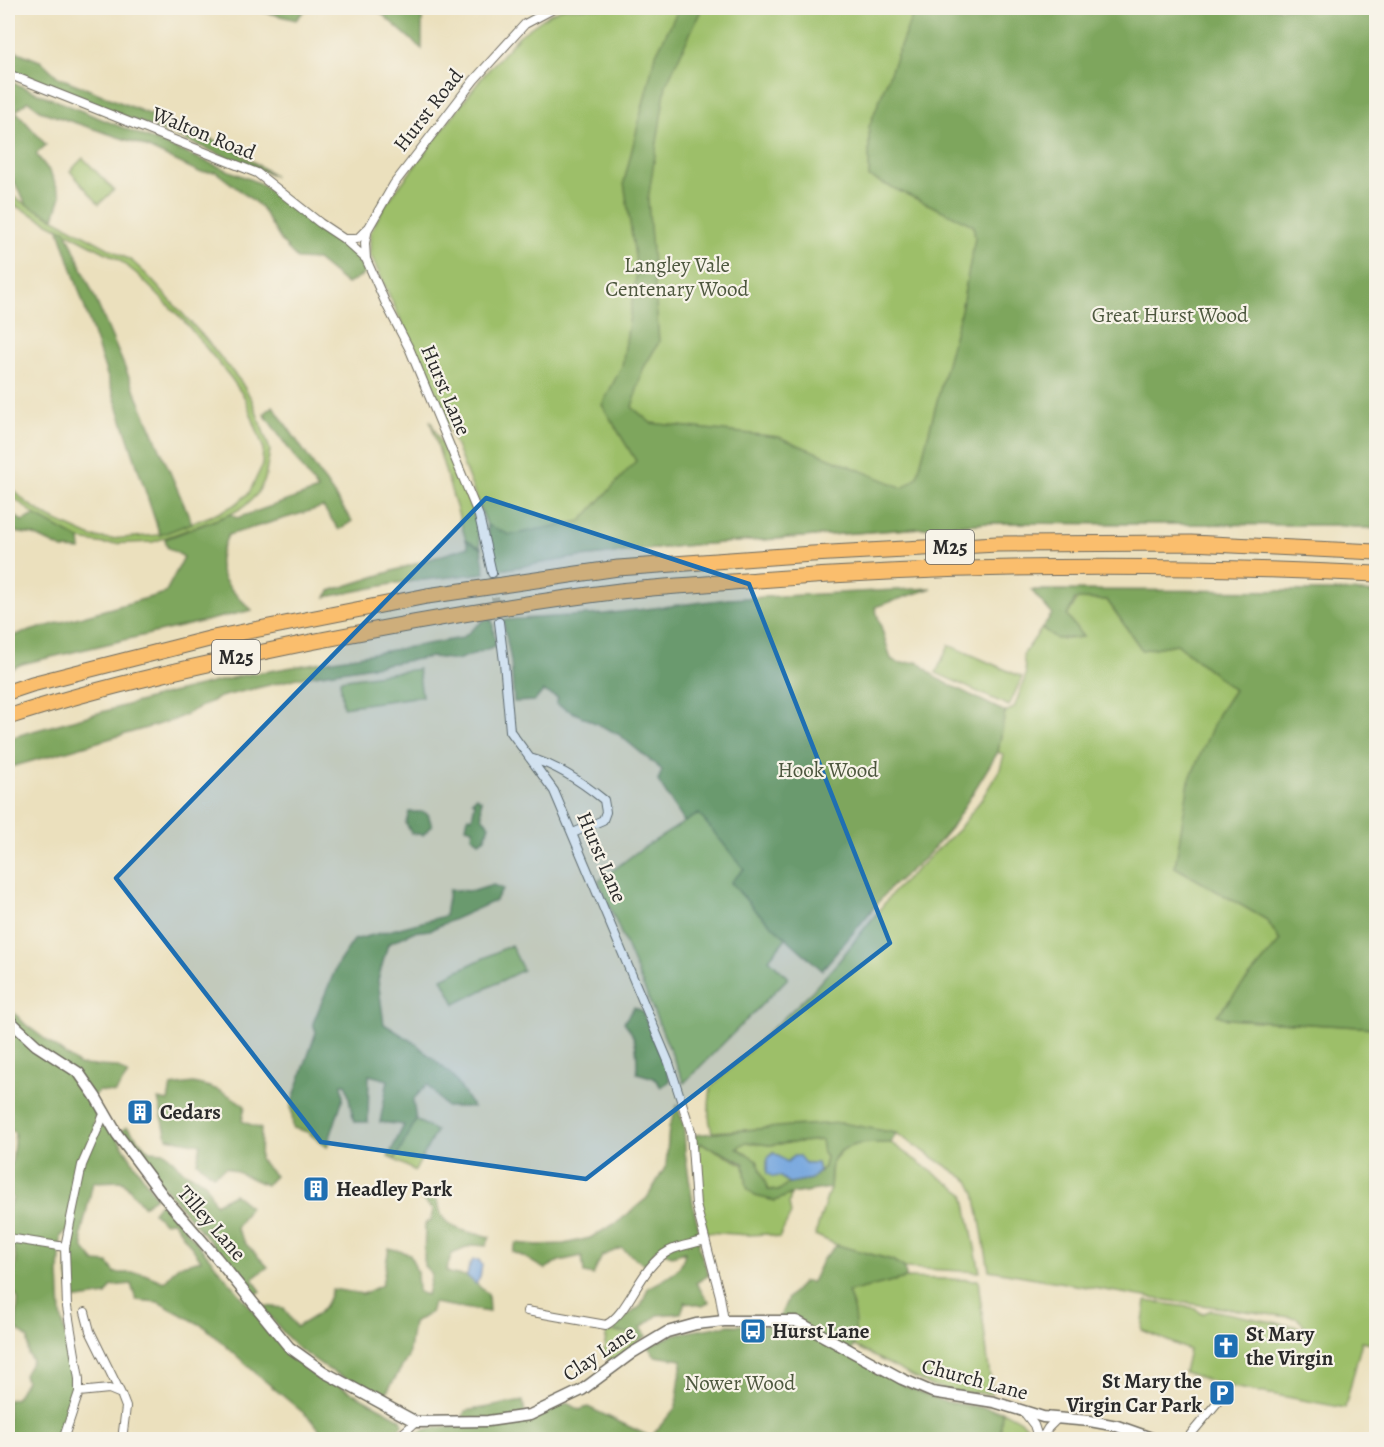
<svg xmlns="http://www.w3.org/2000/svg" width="1384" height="1447" viewBox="0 0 1384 1447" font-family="Alegreya,serif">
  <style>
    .green { fill: #9dbf69; stroke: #64754a; stroke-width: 1.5 }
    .forest { fill: #7ea65d; stroke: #546844; stroke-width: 1.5; fill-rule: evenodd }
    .water { fill: #73a5de; stroke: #4f6884; stroke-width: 1.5 }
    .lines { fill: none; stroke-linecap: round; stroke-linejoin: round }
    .minor-tunnel { stroke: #c5bca0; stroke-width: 8; stroke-dasharray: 8 4; stroke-linecap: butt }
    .minor-casing { stroke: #6e6a5e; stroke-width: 10 }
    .tertiary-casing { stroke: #6e6a5e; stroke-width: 13 }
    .motorway-casing { stroke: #6e6a5e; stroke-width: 17 }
    .minor { stroke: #fff; stroke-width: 8 }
    .tertiary { stroke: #fff; stroke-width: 10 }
    .motorway { stroke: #fabe6d; stroke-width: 15 }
    .marked { fill: #1f6fb2; fill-opacity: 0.2; stroke: #1f6fb2; stroke-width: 4.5; stroke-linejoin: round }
    .labels { text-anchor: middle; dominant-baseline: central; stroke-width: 4.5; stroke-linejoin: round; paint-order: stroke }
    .shield { fill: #f7f3e8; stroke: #686764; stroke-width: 1.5 }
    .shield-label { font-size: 20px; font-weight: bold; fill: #2b2b2b }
    .street-label { font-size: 21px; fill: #2b2b2b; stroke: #f7f3e8 }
    .park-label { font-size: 21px; fill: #4d573e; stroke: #f7f3e8 }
    .poi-label { font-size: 21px; font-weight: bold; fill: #2b2b2b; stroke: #f7f3e8; text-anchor: start }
  </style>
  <rect width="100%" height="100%" fill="#f7f3e8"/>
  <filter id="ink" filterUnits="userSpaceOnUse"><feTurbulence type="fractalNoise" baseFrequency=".0167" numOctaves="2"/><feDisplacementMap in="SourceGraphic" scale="12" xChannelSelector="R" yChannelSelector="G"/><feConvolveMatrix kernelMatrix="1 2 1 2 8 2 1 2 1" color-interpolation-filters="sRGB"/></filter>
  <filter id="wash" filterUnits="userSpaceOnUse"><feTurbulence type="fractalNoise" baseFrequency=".008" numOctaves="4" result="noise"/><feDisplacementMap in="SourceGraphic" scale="24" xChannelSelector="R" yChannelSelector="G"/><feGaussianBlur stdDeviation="1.35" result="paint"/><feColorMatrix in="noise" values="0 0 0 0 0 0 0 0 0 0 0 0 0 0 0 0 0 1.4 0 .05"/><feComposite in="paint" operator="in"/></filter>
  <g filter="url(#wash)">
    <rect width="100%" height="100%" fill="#ebe0bd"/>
    <path class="green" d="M563,8H1376V529L1334,525L987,523L681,546L572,558L494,571L487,525L438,400L370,254V233L383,208L483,76L519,36L550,14Z
      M83,158L114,190L99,204L70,171Z
      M8,194L132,261L147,275L203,336L241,382L252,400L270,450L265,479L257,494L245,506L231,514L153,542L105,544L80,540L35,515L8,493V485L27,503L50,518L92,537L111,539L159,535L219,513L236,504L249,493L262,466L263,447L245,398L231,378L184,321L137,274L118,259L8,202Z
      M430,420L473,509L481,548L466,540Z
      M1077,599L1107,600L1142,650L1177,644L1234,690L1218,714L1175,867L1267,920L1280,941L1218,1015L1228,1019L1376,1028V1344L1362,1341L1345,1408L1227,1386L1184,1372L1189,1350L1142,1330L1146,1301L1195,1308L1202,1314L1211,1310L1308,1329L1297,1318L1157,1299L989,1270L975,1193L969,1181L896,1133L835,1124L712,1132C707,1116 709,1103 711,1087L812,991L839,961L894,891L958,830L981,800L1000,769L1004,755L998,752L1005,712L1014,708L1026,675L1023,655L1042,628L1057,639L1083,637L1067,616Z
      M949,645L1022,677L1009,706L936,673Z
      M418,669L422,696L343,707L340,680Z
      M699,813L744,869L731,883L755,910L786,938L769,959L788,978L684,1083L599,881L638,851Z
      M511,945L523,970L455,1004L442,978Z
      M416,1120L436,1131L415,1171L395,1160Z
      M822,1140L823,1153L826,1157L824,1167L819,1171L817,1163L787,1162L774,1153L779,1176L789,1183L778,1191L768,1190L763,1179L737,1148L746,1142L769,1145Z
      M701,1143L744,1165L747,1188L775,1201L791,1194L789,1204L791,1214L779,1238L767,1234L748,1235L707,1232L699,1201L694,1151Z
      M860,1143H891L964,1194L980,1272L905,1268L892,1260L837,1245L815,1235L830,1188L832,1162L843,1149Z
      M906,1278L978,1280L992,1394L956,1392L929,1385L854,1346L853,1306L848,1292Z
      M607,1331L637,1333L640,1340L612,1362L603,1356Z
      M1002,1411C1013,1417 1033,1425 1035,1440H1000Z"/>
    <path class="forest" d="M248,8H312L304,11L296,20Z
      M375,8H422V49Z
      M679,8H702L666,85L648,200L659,342L643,369L632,407L651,423L779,437L903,488L917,477L961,310L975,238L973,225L869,177V127L915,8H1376V529L1334,525L987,523L681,546L572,558L494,571L487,525L510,535L581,521L636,461L602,405L622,366L637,271L624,182L655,56Z
      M8,48L42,62L58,77L230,147L275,176L8,70Z
      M8,81L259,183L355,255L366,273L347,284L317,260L297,259L282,242L261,207L216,172H199L142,145L43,112L28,101L16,111L46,145L36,154L50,172L61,196L54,218L27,205L8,171V151L16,111L8,106Z
      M58,227L66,231L192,523L160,535Z
      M273,406L352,521L339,530L323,507L228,535C225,542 221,551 220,558C217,580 238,597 252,610L22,664L8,670V637L165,593L184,557L167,547L165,539L231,514L237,518L318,490L264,414Z
      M8,510L22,521L35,515L80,540L81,550L63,549L34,535L8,531Z
      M466,540L481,548L485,573L397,583L326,597L330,591L468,547Z
      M932,588L875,607L891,659L898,663L919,662L936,678L1005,712L998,752L951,828L926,857L891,887L822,970L755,910L731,882L744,869L699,814L684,822L658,781L662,770L618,734L556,704L558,698L543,691L535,701L514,702L511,661L503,620L604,614L728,599Z
      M1031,590L1350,591L1376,593V1028L1228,1019L1217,1015L1280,941L1267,920L1175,867L1189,781L1218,714L1234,690L1177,644L1142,650L1107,600L1075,599L1067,616L1083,637L1057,639L1042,628L1052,614Z
      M484,620H492L496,646L457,660L432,657L302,677L220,697L174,720L8,768V739L26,733L163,695L240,676L462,638Z
      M476,797L481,800L482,817L489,825L485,838L479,842L472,836L473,829L466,827L468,817L472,818L475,802L472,801Z
      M409,812H423L428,814L432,826L423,835L411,833L406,823Z
      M493,885L503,889L495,901L430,930L413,932L388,944L378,980L384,1024L415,1043L453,1076L473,1107H446L427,1084L413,1100L416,1120L395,1160L388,1157L404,1125L380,1122L388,1080L369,1075L368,1122H354L346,1084H342L343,1098L327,1147L307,1132L293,1128L291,1105L316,1032L313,1023L338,963L354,940L445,916L449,890L474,891Z
      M8,1007L25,1024L79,1065L117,1067L128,1075L115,1093L99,1091L92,1097L96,1117L93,1126L109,1125L156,1197L143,1206L123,1181L93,1182L81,1235L84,1249L95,1262L108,1263L115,1273H142L164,1282L178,1266L201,1260L173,1221L163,1222L153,1212L159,1204L167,1207L286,1350L312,1371L401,1419L403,1425L387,1439H327L312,1420L259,1376L205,1327L158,1302L136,1300L131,1284L112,1286L106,1295L72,1300L67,1269L71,1233L66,1232L61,1236L59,1273L61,1315L75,1384L71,1408L58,1439H20L18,1437L8,1439V1400L16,1398L26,1381L24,1375L32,1361L28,1354V1338L16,1329L18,1299L12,1288L16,1262L14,1249L8,1245V1209L13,1198L8,1194V1168L12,1163L15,1133L8,1128Z
      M634,1007L642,1011L666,1067L670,1081L661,1087L654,1078L637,1073C637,1053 638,1038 624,1022Z
      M193,1083C214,1087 228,1093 245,1106L242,1121L261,1129L260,1160L275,1176L266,1185L226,1167L213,1175L197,1162L201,1144L167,1138L158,1099L168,1101L171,1086Z
      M677,1106L684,1125L685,1152L694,1210L699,1229V1248L709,1275L696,1283L709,1302L703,1306L685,1302L681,1313L658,1315L641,1328L647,1336L640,1340L637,1333L615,1332V1325L641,1306L648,1288C665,1279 682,1273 685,1252L672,1256L656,1250L645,1265L621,1248L602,1256L593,1275L584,1273L582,1256L559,1261L545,1269C533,1264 526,1256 513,1252L516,1243L538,1245L564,1244L590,1238L618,1222L647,1198L666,1166L669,1127Z
      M842,1123L896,1133L891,1143C872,1143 839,1140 832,1164C830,1171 831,1181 830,1188L791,1194L775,1201L755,1196L747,1188L744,1163L701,1143L694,1151V1135L789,1126ZM821,1140L823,1153L826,1157L824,1167L811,1179L789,1183L778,1191L768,1190L757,1160L737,1148L746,1142L769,1145Z
      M127,1127L149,1151L165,1152L183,1171L205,1182L215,1204L234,1194L250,1207L236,1228L246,1244L268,1267L252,1279L261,1291L255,1295L159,1181L121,1131Z
      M430,1191C441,1201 437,1206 442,1216C450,1231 475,1233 490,1237L486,1246L473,1245L452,1254L446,1271L451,1274L467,1276L488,1294L489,1312L433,1303L430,1313L413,1323L408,1357L383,1398L328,1369L295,1346L266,1312L265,1306L284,1308L296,1327C316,1316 326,1312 332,1289L363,1294L382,1285L389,1248L410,1254L417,1272L418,1292L427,1295L432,1274L424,1266L425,1224L431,1220L433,1210L421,1199Z
      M837,1245L892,1260L905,1268L906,1278L848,1292C855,1310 859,1337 850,1355L907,1387L942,1401L1002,1411L1000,1440H408C424,1425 439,1427 460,1427L465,1411L523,1401L526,1419L567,1403L579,1410L588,1407L651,1437L676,1407L682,1360L655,1356L648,1347L675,1334L729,1325L776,1326L788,1298L803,1282H812L823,1259Z"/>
    <path class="water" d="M774,1153L787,1162L794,1156H799L805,1163H817L819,1171L811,1179L789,1183L779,1176L773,1177L767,1173V1158Z
      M473,1260H479L482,1265L480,1277L476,1284L467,1276L469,1266Z"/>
  </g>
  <g filter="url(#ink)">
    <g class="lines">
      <path class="minor-tunnel" d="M492,573L497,612"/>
      <defs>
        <path id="minor" d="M8,74L257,173L320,223L344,239L366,259
          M344,239H357L367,229
          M492,573L479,516L410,350L386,304L366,259L365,243L368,229L394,184L474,80L525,24L555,8
          M499,622L504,662L510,731L554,791L669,1063L691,1131L696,1205L720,1296L724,1321
          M530,758C556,765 583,783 604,800L606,812L603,820L573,833
          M8,1238L65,1247
          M527,1311L606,1325C630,1312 640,1266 669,1251C679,1245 694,1244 705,1240
          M85,1312L90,1331L121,1394
          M79,1392L109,1389L121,1394L126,1407L122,1440
          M1024,1412L1034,1425L1039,1440
          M63,1440L79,1392V1379L67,1307L65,1247L82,1165L105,1112
          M395,1440L416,1422
          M1041,1440L1048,1428L1058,1418
          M1186,1440L1221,1398L1223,1387"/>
        <path id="tertiary" d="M8,1019L36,1045L79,1073L95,1096L117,1134L164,1197L216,1257L289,1347L324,1372L416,1422L488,1421L530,1415L582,1390L632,1353L667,1332L696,1324L724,1321H796L902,1379L932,1392L994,1402L1043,1417L1090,1421L1117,1426L1157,1440"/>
        <path id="motorway" d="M8,692L32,684L213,638L427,596L618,568L812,554L997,544L1191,543L1376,552
          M8,717C106,685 209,663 311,642C413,622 516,604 620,591C666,586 712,584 758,580C964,564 1170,564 1376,574"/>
      </defs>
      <use href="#minor" class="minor-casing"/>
      <use href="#tertiary" class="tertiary-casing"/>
      <use href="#motorway" class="motorway-casing"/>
      <use href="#minor" class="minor"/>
      <use href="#tertiary" class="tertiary"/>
      <use href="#motorway" class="motorway"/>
    </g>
  </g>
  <path class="marked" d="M486,498L749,584L890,943L586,1179L321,1142L116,878Z"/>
  <defs>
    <symbol id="building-square" viewBox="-11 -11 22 22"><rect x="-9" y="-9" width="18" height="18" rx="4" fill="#1f6fb2" stroke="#f7f3e8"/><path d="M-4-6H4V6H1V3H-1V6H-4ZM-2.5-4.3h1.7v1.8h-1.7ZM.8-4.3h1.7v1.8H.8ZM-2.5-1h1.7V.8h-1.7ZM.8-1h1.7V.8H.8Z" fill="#fff"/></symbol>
    <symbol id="bus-square" viewBox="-11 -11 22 22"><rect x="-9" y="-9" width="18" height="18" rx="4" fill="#1f6fb2" stroke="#f7f3e8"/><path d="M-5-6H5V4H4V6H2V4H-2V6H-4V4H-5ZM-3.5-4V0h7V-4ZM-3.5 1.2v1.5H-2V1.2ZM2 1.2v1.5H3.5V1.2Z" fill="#fff"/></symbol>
    <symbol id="church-square" viewBox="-11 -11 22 22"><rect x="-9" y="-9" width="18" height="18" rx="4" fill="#1f6fb2" stroke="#f7f3e8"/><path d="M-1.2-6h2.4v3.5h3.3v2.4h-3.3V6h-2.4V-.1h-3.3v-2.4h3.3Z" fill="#fff"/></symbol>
    <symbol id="parking-square" viewBox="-11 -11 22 22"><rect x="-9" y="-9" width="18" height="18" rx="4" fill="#1f6fb2" stroke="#f7f3e8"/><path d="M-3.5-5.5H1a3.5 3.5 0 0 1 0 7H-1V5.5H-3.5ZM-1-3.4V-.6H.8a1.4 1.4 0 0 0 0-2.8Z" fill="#fff"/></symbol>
  </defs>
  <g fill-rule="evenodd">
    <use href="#building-square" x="125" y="1097" width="30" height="30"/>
    <use href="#building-square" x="301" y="1174" width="30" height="30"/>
    <use href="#bus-square" x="738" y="1316" width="30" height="30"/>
    <use href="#church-square" x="1211" y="1331" width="30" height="30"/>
    <use href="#parking-square" x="1207" y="1378" width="30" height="30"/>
  </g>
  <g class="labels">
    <g class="shield">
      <rect x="926" y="530" width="48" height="34" rx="4.5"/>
      <rect x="212" y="640" width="48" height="34" rx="4.5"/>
    </g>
    <g class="shield-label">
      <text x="950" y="547">M25</text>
      <text x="236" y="657">M25</text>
    </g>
    <g class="street-label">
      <text transform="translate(428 110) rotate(-52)">Hurst Road</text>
      <text transform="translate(204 133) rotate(22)">Walton Road</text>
      <text transform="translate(446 390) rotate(67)">Hurst Lane</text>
      <text transform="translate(602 857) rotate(67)">Hurst Lane</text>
      <text transform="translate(212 1223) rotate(49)">Tilley Lane</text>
      <text transform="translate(599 1353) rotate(-34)">Clay Lane</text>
      <text transform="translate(975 1379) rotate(15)">Church Lane</text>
    </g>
    <g class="park-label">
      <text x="677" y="265">Langley Vale<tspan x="677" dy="24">Centenary Wood</tspan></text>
      <text x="1170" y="315">Great Hurst Wood</text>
      <text x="828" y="770">Hook Wood</text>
      <text x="740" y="1383">Nower Wood</text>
    </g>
    <g class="poi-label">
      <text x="160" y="1112">Cedars</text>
      <text x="336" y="1189">Headley Park</text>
      <text x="772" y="1331">Hurst Lane</text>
      <text x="1246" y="1334">St Mary<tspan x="1246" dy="24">the Virgin</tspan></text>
      <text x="1202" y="1381" text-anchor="end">St Mary the<tspan x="1202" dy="24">Virgin Car Park</tspan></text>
    </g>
  </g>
  <rect width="1384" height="1447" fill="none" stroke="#f7f3e8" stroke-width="30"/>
</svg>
